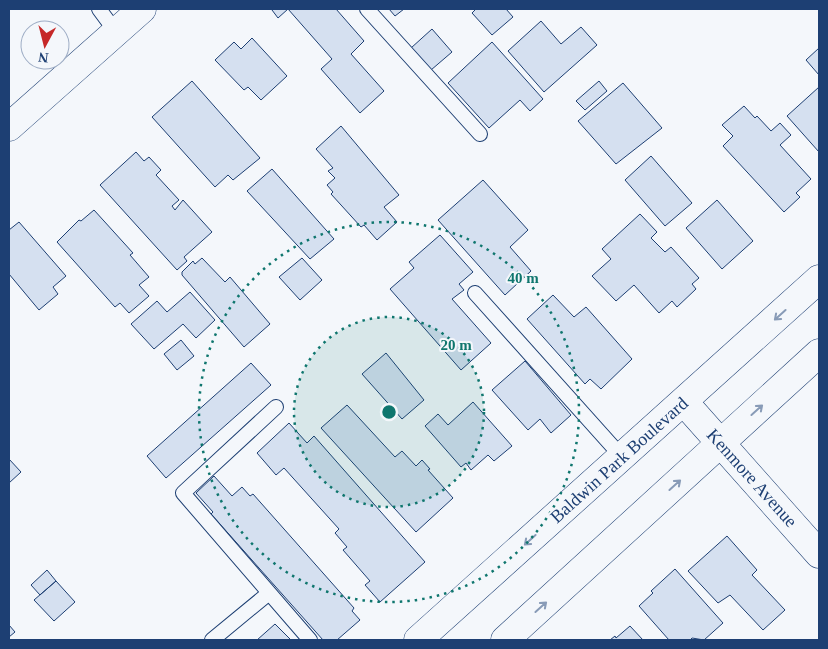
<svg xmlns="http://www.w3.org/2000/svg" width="828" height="649" viewBox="0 0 828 649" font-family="'Times New Roman',serif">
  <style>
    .building { fill: #d5e0f0; stroke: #1d3f73 }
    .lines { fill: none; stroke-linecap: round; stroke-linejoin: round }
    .lane-casing { stroke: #1d3f73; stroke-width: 16 }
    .street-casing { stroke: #1d3f73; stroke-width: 29 }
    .secondary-casing { stroke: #1d3f73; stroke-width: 29 }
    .lane { stroke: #f4f7fb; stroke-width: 14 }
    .street { stroke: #f4f7fb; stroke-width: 28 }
    .secondary { stroke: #f4f7fb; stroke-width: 28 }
    .oneway { stroke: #889bb7 }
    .ring { fill: none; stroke: #0f766e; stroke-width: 2.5; stroke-dasharray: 2.5 5 }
    .labels { text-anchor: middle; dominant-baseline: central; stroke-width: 4; stroke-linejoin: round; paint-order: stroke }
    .street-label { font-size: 18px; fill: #1d3f73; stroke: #f4f7fb }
    .centre { fill: #0f766e; stroke: #f4f7fb; stroke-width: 2.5 }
    .ring-label { font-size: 15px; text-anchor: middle; font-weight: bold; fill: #0f766e; stroke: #f4f7fb; stroke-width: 4; stroke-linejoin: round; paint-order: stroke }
  </style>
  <rect width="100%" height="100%" fill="#f4f7fb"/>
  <path class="building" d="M273,9H336L364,41L351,54L384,91L360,113L321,69L332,59L288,9L278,18L272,10Z
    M389,9H404L395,16Z
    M476,9H506L513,17L492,35L472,13Z
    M541,21L561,44L581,27L597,45L544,92L508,51Z
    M432,29L452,52L431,70L411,48Z
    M252,38L287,76L261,100L248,87L244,90L215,60L234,42L241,49Z
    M492,42L543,99L530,111L520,100L489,128L448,83Z
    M819,48V75L806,60Z
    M192,81L260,158L233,180L228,175L215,187L152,117Z
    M599,81L607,91L585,110L576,101Z
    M623,83L662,128L616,164L578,121Z
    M819,87V152L787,116Z
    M744,106L755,118L757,116L771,131L780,123L791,135L780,145L811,179L796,193L800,197L784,212L723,146L733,136L722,125Z
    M341,126L399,195L384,207L397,222L377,240L364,225L361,227L331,194L333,192L327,185L335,178L328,171L333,168L316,149Z
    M136,152L144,161L149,157L161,170L156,175L179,200L172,206L175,210L183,200L212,232L184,257L187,261L177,270L100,185Z
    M651,156L692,203L665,226L625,180Z
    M272,169L334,239L310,259L247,191Z
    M483,180L528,230L510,247L531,271L505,295L438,220Z
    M717,200L753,241L722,269L686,228Z
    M94,210L133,253L130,255L149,277L139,285L149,296L129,313L120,303L115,307L57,242L79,220L81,221Z
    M640,214L657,232L651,238L665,252L671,247L699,278L692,284L696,289L677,307L672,301L659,313L634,285L616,301L592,276L611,259L602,249Z
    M19,222L66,276L53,287L58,294L39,310L9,274V230Z
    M440,235L473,272L459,284L464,290L452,299L491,343L461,370L390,289L414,268L409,262Z
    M202,258L225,282L230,277L270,324L244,347L182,275V272L193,261L195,264Z
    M302,258L322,280L300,300L279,277Z
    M190,292L215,320L196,338L183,324L154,349L131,324L157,301L167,312Z
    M553,295L574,317L586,307L632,359L601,389L590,379L585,384L527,319Z
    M181,340L194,356L177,370L164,354Z
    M386,353L424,400L402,419L362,374Z
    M525,361L571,415L551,433L540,419L528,430L492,390Z
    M251,363L271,385L166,478L147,456Z
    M473,402L512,446L494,461L488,455L471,470L466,463L461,467L425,426L438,414L448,425Z
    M347,405L395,457L402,451L416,466L422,460L430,469L428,470L453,498L416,532L321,428Z
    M289,423L307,443L314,436L425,562L380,602L365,585L370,581L343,550L347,547L335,533L339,529L284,468L276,475L257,453Z
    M9,459L21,472L9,483Z
    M214,476L232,496L242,487L250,496L253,494L354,608L352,611L360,620L337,640H323L211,514L213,512L196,493Z
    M727,536L757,570L752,575L785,610L763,630L730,595L718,603L688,571Z
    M675,569L723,623L704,640L692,638L690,640H669L639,606L653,593L651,591Z
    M47,570L56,581L40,595L31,585Z
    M56,581L75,602L54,621L34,600Z
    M275,624L291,640H257Z
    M9,625L15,632L9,637Z
    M630,626L643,640H610L615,636L616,638Z"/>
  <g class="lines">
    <defs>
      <path id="lane" d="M99,9L116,32
        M367,9L480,134
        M475,293L622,457
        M276,407L183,493L310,640
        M212,640L269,593"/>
      <path id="street" d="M684,402L819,554"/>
      <path id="secondary" d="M9,127L142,9
        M418,640L819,279
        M505,640L819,353"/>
    </defs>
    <use href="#lane" class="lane-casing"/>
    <use href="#street" class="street-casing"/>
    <use href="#secondary" class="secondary-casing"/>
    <use href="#lane" class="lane"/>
    <use href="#street" class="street"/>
    <use href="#secondary" class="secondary"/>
  </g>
  <defs><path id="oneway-shaft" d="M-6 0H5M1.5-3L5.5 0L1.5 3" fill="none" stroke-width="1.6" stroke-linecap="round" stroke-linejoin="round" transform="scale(1.25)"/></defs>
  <g class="oneway">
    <use href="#oneway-shaft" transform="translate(780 315) rotate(138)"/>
    <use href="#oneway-shaft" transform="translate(757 410) rotate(-42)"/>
    <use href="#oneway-shaft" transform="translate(675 485) rotate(-42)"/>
    <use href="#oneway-shaft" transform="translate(530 540) rotate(138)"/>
    <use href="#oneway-shaft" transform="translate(541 607) rotate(-42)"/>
  </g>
  <circle cx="389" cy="412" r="95" fill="#0f766e" fill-opacity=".12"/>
  <g class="ring">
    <circle cx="389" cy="412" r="95"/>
    <circle cx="389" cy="412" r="190"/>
  </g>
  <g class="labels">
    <g class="street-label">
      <text transform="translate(619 460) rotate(-42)">Baldwin Park Boulevard</text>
      <text transform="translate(752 478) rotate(48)">Kenmore Avenue</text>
    </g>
  </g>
  <circle cx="389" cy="412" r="8" class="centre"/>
  <g class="ring-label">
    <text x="523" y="283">40 m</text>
    <text x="456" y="350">20 m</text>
  </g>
  <rect width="828" height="649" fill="none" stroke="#1d3f73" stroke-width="20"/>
  <g transform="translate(45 45) rotate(187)"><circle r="24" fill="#f4f7fb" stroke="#9eadc5"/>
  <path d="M0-4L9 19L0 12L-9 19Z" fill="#c62828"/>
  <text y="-8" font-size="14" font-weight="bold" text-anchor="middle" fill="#1d3f73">N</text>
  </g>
</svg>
